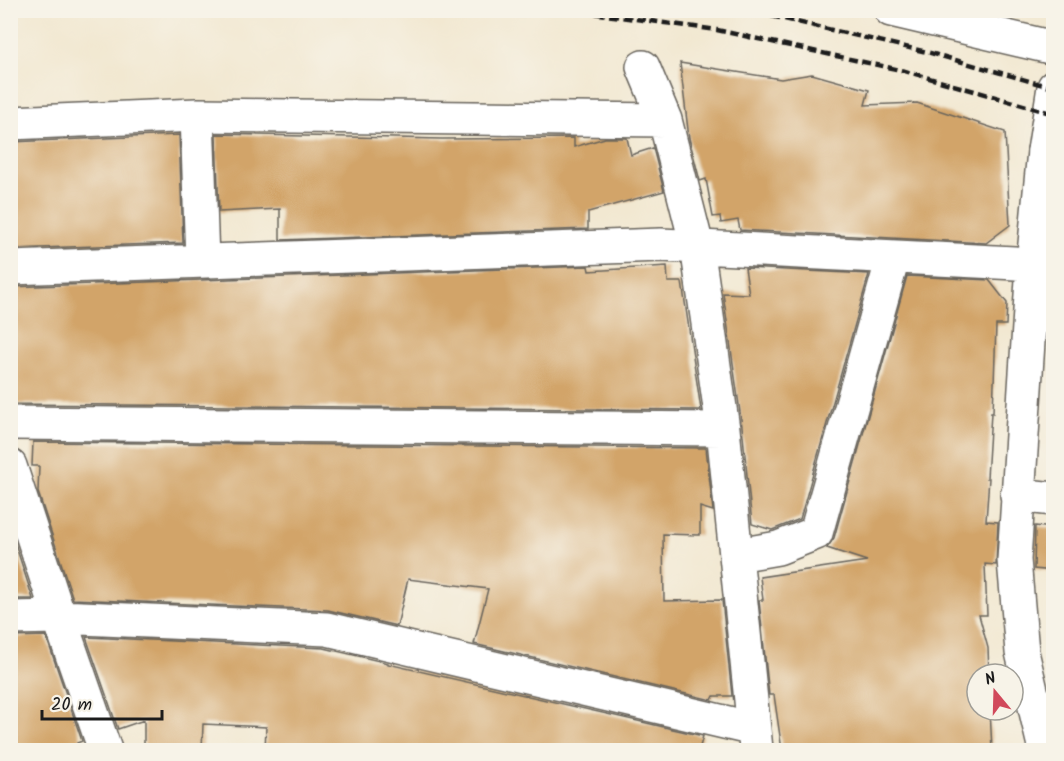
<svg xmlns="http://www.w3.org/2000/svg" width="1064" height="761" viewBox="0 0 1064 761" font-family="Kalam,sans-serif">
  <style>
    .building { fill: #d2a469 }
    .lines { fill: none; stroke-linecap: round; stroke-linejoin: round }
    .minor-casing { stroke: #67635b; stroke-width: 36 }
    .tertiary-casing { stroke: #67635b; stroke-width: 36 }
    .minor { stroke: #fff; stroke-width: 33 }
    .tertiary { stroke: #fff; stroke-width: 33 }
    .rail { stroke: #1c1c1c; stroke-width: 4.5; stroke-dasharray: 9 4.5; stroke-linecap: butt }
  </style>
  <rect width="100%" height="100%" fill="#f7f3e8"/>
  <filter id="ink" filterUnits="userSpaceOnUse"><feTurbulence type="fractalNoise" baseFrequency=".0167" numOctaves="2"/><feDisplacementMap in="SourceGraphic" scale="12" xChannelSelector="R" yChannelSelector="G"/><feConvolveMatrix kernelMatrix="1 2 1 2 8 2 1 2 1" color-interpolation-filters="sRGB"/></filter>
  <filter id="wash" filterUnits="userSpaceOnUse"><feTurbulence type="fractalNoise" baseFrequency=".008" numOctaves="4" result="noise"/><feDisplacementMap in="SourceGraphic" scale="24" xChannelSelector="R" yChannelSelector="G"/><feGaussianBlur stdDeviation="1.35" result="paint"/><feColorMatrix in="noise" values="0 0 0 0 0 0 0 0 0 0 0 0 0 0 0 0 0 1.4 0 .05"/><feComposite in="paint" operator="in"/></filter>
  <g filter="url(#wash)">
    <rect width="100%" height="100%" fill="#f2e8d1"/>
    <g id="blocks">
      <path class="building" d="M680,63L781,79L812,74L869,90L865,105L917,103L1005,132L1010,225L986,243L740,230L738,220L721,223L720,216L713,217L706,179L700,181L689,138Z
        M216,134L442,139L574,138V147L605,138H627L631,155L653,148L664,191L588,212V229L280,240V209L219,212Z
        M179,135L183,243L10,249V142Z
        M588,266L589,271L667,266L668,282H682L701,410L10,404V287Z
        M745,268L869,274L800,519L772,530L752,524L742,426L723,293L749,294Z
        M907,276L989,280L1007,303L1006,325H996L993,413H991L987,478H989L986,521L998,522L996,565L985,564L987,615H979L988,648L989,674H977V710H990L992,750H782L774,695H769L759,600H763L760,577L867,561L827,548L834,538Z
        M33,442L706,448L713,511L700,507V535L663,534L664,601L722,600L732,696H714L712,700L474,644L488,589L408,579L397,626L328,610L73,599L38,492L39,466H32Z
        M1035,526L1053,528V571L1034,569Z
        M10,534H12L33,599H10Z
        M46,636L82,741L77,743L79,750H10V637Z
        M86,637L324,648L388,663V664L703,736L699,750H265L266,727L203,724L202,750H144V720L118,729Z"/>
    </g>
  </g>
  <g filter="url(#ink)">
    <use href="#blocks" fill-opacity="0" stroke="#67635b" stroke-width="1.5"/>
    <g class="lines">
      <defs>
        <path id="minor" d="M891,10L1054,48
          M643,67L665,120L697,246L723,429L756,749
          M197,115L202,261
          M10,123L197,115L665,120
          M10,268L661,245L1033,264
          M10,423L723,429
          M10,466L59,617L105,750
          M1017,495L1054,499
          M737,555L778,548L816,533L893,258
          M10,618L59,617L327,629L754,729
          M1045,750L1022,652L1014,560L1033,264L1044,151L1054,154"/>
        <path id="tertiary" d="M1044,151L1054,87"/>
      </defs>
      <use href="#minor" class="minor-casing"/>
      <use href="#tertiary" class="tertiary-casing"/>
      <use href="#minor" class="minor"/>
      <use href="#tertiary" class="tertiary"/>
      <path class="rail" d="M569,10L717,30L905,71L1054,114
        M745,10L927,52L1054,88
        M10,12L19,10"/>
    </g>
  </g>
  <rect width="1064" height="761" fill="none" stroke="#f7f3e8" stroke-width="36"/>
  <g transform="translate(995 692) rotate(341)"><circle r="28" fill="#f7f3e8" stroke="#9f9d96" stroke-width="1.5"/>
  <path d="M0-4.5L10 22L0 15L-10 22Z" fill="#d1495b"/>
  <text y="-9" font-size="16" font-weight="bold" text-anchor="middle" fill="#1c1c1c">N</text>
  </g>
  <path d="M42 710v9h120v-9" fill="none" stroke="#1c1c1c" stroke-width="3"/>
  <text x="51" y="710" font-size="18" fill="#1c1c1c" stroke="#f7f3e8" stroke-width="4.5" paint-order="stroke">20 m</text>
</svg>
